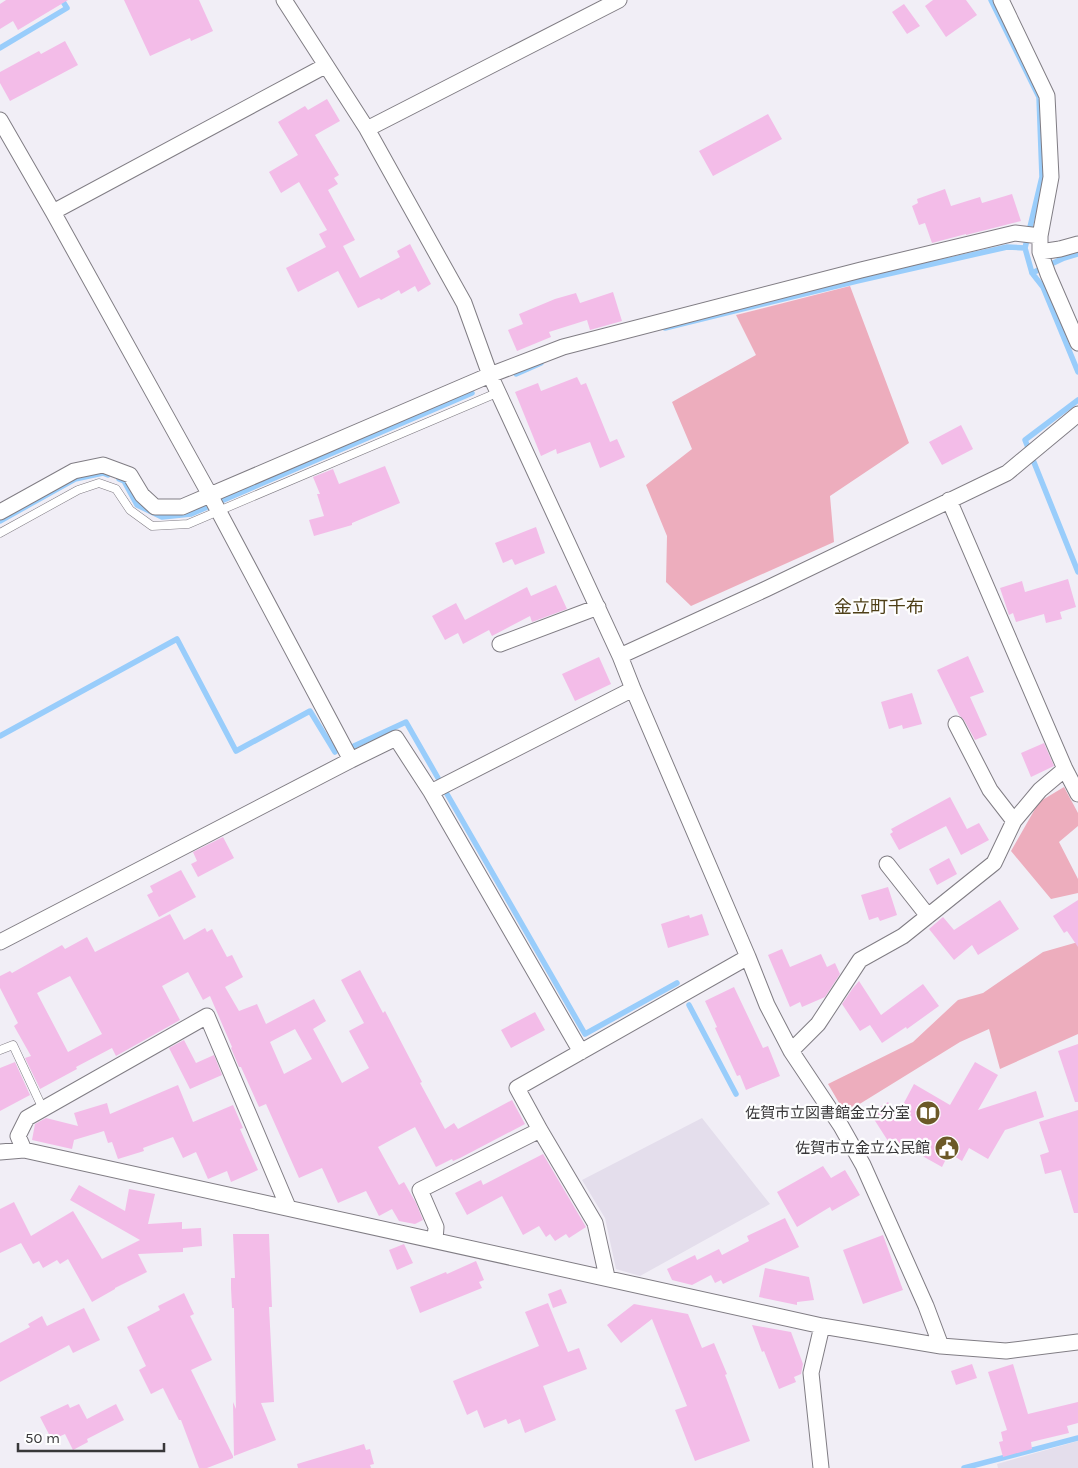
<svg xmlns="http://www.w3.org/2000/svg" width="1078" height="1468" viewBox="0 0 1078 1468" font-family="Karla,'Noto Sans JP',sans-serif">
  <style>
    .built { fill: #e4deec }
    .green { fill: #edadbd }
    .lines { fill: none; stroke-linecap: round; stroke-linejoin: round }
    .stream { stroke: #99cdfb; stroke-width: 5.5 }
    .building { fill: #f3bce8; fill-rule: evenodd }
    .lane-casing { stroke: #807d84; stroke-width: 9 }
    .street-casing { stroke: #807d84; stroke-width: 17 }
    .lane { stroke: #fff; stroke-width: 8 }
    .street { stroke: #fff; stroke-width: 15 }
    .labels { text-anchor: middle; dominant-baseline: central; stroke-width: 4.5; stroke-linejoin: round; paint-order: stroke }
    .poi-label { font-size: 15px; fill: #383739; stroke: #fdfdfe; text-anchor: end }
    .quarter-label { font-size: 18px; fill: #4e3f17; stroke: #fdfdfe }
  </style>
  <rect width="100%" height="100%" fill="#f1eef6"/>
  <path class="built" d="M702,1118L770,1204L640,1276L616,1269L605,1218L582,1180Z
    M1078,1441V1468H998L997,1464Z"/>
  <path class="green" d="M850,286L909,443L830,496L834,542L691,606L666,582L667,536L646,485L692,449L672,402L756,355L736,315Z
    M1064,787L1078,813V826L1059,842L1078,879V893L1051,899L1011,851L1039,802Z
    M1078,942V1034L1000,1069L989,1029L960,1042L845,1113L828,1084L913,1042L958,1000L983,993L1043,952Z"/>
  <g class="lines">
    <path class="stream" d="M991,0L1039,97L1042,177L1025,248
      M0,48L67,8L62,0
      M1032,273L1043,287L1078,372
      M665,328L857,281L1007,247L1025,248L1032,273L1064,258L1078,254
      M516,374L541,363
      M1078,400L1025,440L1078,572
      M119,479L124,481L137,505L162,517L191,514L472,393
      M0,521L75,479L103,473L108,475
      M0,736L177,639L236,751L310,711L335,752
      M354,746L406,722L438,778
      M447,794L585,1034L677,983
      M689,1005L736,1094
      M964,1468L1078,1438"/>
  </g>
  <path class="building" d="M6,0H68L18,30L13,21L0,29V4Z
    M124,0H199L213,31L191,41L190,38L150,56Z
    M933,0H966L977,15L946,37L925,6Z
    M904,4L920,26L907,34L892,12Z
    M65,41L78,65L10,101L0,83V72L39,51L41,54Z
    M327,99L340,121L315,135L339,175L334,178L338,184L328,190L355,240L343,246L360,278L400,257L397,251L410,244L431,284L418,292L415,286L401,294L399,290L381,300L379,298L358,308L338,271L298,292L286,268L326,247L319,234L327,230L299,182L281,193L269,172L298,155L278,122L305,106L308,110Z
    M768,114L782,139L713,176L699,151Z
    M945,189L951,206L980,197L982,203L1012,194L1021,221L966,235V234L932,243L925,223L919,225L912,206L918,203L917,199Z
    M613,292L622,321L590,330L587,320L549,332L551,337L517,351L508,330L523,324L519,314L555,299L576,293L580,303Z
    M577,377L581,385L586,383L610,442L617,439L625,457L600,468L590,442L557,454L556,449L541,456L515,392L538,383L541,391Z
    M961,425L973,449L942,465L929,442Z
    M385,466L400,503L352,523V525L314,536L309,520L324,516L317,494H320L313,477L333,469L339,484Z
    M536,527L545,553L515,565L512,559L503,563L495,543Z
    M1068,579L1076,607L1060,612L1062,619L1046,623L1044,614L1016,622L1013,613L1009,615L1000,588L1022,581L1025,592Z
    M556,585L567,609L532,622L530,616L492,636L489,630L463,644L458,633L445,640L432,616L456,603L465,620L527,587L531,596Z
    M968,656L984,692L970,697L987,735L975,740L964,720L959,715L937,670Z
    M599,657L611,684L575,701L562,674Z
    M912,693L922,724L903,729L902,725L889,729L881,702Z
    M1044,743L1054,766L1031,777L1021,753Z
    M950,797L967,829L979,823L989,840L961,855L946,826L899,850L890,834L893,832L891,829Z
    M223,837L234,858L198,877L191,864L197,861L193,852Z
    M949,858L957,874L937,885L929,869Z
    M181,870L196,897L159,917L147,895L153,892L150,886Z
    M888,887L897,915L880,921L878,917L869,920L861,895Z
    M1000,900L1019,929L978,955L972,945L954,960L929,929L943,917L954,930Z
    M1078,900V947L1067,931L1064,933L1053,916Z
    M170,914L184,940L205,928L207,932L212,929L227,957L232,955L243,977L225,987L239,1011L257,1004L266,1024L314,999L326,1021L313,1029L342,1083L369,1068L349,1031L364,1023L341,980L360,970L383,1013L385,1011L422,1082L420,1083L445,1129L454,1123L458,1129L512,1100L525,1124L460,1158L453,1161L452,1159L436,1167L415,1127L378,1147L399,1185L404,1182L416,1203L423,1220L415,1224L399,1221L392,1209L379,1216L366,1191L338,1203L322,1168L299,1178L266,1104L259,1107L241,1067H239L231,1048L232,1047L210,996L203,1000L188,972L162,986L180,1020L116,1056L112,1048L76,1067L77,1069L40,1089L25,1058L31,1056L14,1026L18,1023L0,988V976L10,971L12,973L62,945L65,949L87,937L95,952ZM70,976L102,1034L68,1052L37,993ZM295,1029L312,1059L284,1074L270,1042Z
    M702,914L709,935L668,948L661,924L689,915L690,918Z
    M782,949L790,967L821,954L827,967L835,963L840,974L825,997L802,1007L800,1002L790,1007L768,955Z
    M859,981L881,1015L923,984L939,1006L907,1029L906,1027L882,1043L870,1025L860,1031L842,1004L853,988Z
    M734,987L763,1048L768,1046L780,1076L746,1090L740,1075L737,1076L715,1028L717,1027L705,1001Z
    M535,1012L545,1030L511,1048L501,1030Z
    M184,1040L196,1063L214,1055L222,1075L190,1089L169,1048Z
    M1078,1044V1102H1075L1058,1051Z
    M15,1062L30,1095L0,1111V1068Z
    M975,1062L998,1075L978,1110L1036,1091L1044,1117L1005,1130L988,1159L969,1148L962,1161L949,1153L942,1167L892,1139L888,1141L870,1113L888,1102L897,1116L914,1084L950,1105Z
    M178,1085L193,1122L233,1105L243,1128L240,1129L258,1170L231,1182L227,1171L208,1179L196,1152L183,1158L173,1137L143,1148L144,1151L118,1159L112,1142L108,1143L104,1131L74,1140L72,1149L32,1140L35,1124L46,1118L78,1126L74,1113L107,1103L110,1114Z
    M1078,1110V1213H1074L1061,1170L1045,1174L1040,1155L1049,1152L1039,1122Z
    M543,1154L586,1227L569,1238L566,1234L555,1241L550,1234L546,1237L539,1226L523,1235L502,1196L467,1215L455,1193L481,1180L483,1185Z
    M823,1166L831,1178L845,1170L860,1195L832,1211L830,1207L797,1227L777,1192Z
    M79,1185L125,1211L129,1189L155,1194L148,1224L182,1222V1229L201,1228L202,1246L183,1248V1252L138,1254L147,1272L115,1288V1289L92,1302L68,1259L60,1264L57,1260L43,1268L39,1261L33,1264L21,1243L0,1253V1209L14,1202L31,1236L73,1211L102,1259L140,1240L70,1200Z
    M785,1218L799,1247L723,1284L721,1280L715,1283L711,1275L692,1285L672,1280L667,1269L695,1255L697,1260L719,1249L722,1255L749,1241L747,1236Z
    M233,1234H269L272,1307H269L274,1402L261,1403L276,1440L234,1456L233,1402L236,1409L234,1308H232L231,1288V1278H235Z
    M883,1235L903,1290L863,1304L843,1250Z
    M404,1244L413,1263L397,1270L389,1250Z
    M476,1261L484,1280L479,1282L482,1288L420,1313L410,1287L446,1272L447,1274Z
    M765,1268L809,1277L814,1300L797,1302V1305L759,1297Z
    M561,1289L567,1303L553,1308L548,1294Z
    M184,1293L194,1314L190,1316L212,1360L191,1370L233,1456V1458L207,1468H199L181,1420H179L163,1388L151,1394L139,1370L146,1366L127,1327L160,1310L158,1306Z
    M548,1303L568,1352L579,1348L587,1369L543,1386L556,1420L525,1433L520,1419L508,1424L506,1419L484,1428L477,1410L467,1415L453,1381L539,1346L525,1312Z
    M634,1304L688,1314L702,1348L714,1343L727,1374L725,1375L750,1441L695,1461L675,1410L687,1406L652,1319L621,1343L607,1325Z
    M84,1308L100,1340L73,1353L69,1345L0,1382V1343L30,1327L28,1324L42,1316L47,1326Z
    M752,1325L791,1332L803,1364L801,1374L794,1377L796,1382L779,1389L764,1351L762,1352Z
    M972,1364L977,1378L956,1385L951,1371Z
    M1013,1364L1028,1414L1078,1402V1423L1067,1426L1069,1433L1031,1442L1032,1449L1003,1457L999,1442L1003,1441L1001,1432L1007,1430L988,1372Z
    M68,1404L70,1408L79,1404L87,1419L116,1404L124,1420L87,1439L88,1442L73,1450L65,1434L52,1440L40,1417Z
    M364,1444L366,1450L370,1449L374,1464L370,1465L371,1468H298L297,1464Z"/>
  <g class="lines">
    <defs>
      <path id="lane" d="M0,533L78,490L99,483L116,489L130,510L152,526L188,524L499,392
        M0,1050L13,1045L43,1109"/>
      <path id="street" d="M284,0L367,129L464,303L490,375L620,656L633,689L748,957L767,1005L791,1051L841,1126L863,1165L926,1306L941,1346
        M1001,0L1047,96L1051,177L1040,236V252L1048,274L1078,343
        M0,120L53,212L210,495L351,760
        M367,129L619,0
        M53,212L325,66
        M1040,252L1060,249L1078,244
        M949,500L1065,769L1078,794
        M0,512L74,471L103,465L130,475L142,495L155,507H182L490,375L563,347L861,270L1015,233L1040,236
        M500,644L598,607
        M620,656L766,589L1007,473L1078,414
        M956,724L990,790L1014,821
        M431,792L633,689
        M887,864L928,916
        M0,942L351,760L396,738L431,792L581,1052
        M791,1051L818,1024L860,960L903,936L994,863L1014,821L1040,790L1065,769
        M24,1150L18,1136L27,1118L207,1016L288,1207
        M0,1152L24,1150L822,1326L941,1346L1006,1351L1078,1342
        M435,1240L436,1227L420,1190L540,1130
        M607,1277L595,1223L540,1130L517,1088L748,957
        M821,1468L811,1373L822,1326"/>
    </defs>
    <use href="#lane" class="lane-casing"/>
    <use href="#street" class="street-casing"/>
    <use href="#lane" class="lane"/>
    <use href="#street" class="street"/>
  </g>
  <defs>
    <symbol id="library-disc" viewBox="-11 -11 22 22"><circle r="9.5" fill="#6b5927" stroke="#fdfdfe"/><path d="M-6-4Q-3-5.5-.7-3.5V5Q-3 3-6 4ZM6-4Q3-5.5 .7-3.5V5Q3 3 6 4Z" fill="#fff"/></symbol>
    <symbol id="civic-disc" viewBox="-11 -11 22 22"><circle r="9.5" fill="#6b5927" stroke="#fdfdfe"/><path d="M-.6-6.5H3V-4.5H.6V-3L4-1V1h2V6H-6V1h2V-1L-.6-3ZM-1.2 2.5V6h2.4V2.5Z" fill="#fff"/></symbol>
  </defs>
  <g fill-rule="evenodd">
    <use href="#library-disc" x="914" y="1099" width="28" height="28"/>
    <use href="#civic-disc" x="933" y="1134" width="28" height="28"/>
  </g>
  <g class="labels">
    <g class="poi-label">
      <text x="910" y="1113">佐賀市立図書館金立分室</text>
      <text x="930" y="1148">佐賀市立金立公民館</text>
    </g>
    <g class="quarter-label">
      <text x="879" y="607">金立町千布</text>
    </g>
  </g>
  <path d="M18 1443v8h146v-8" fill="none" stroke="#383739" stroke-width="2.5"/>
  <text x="25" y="1443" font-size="15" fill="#383739" stroke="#fdfdfe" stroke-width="4" paint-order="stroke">50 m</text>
</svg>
